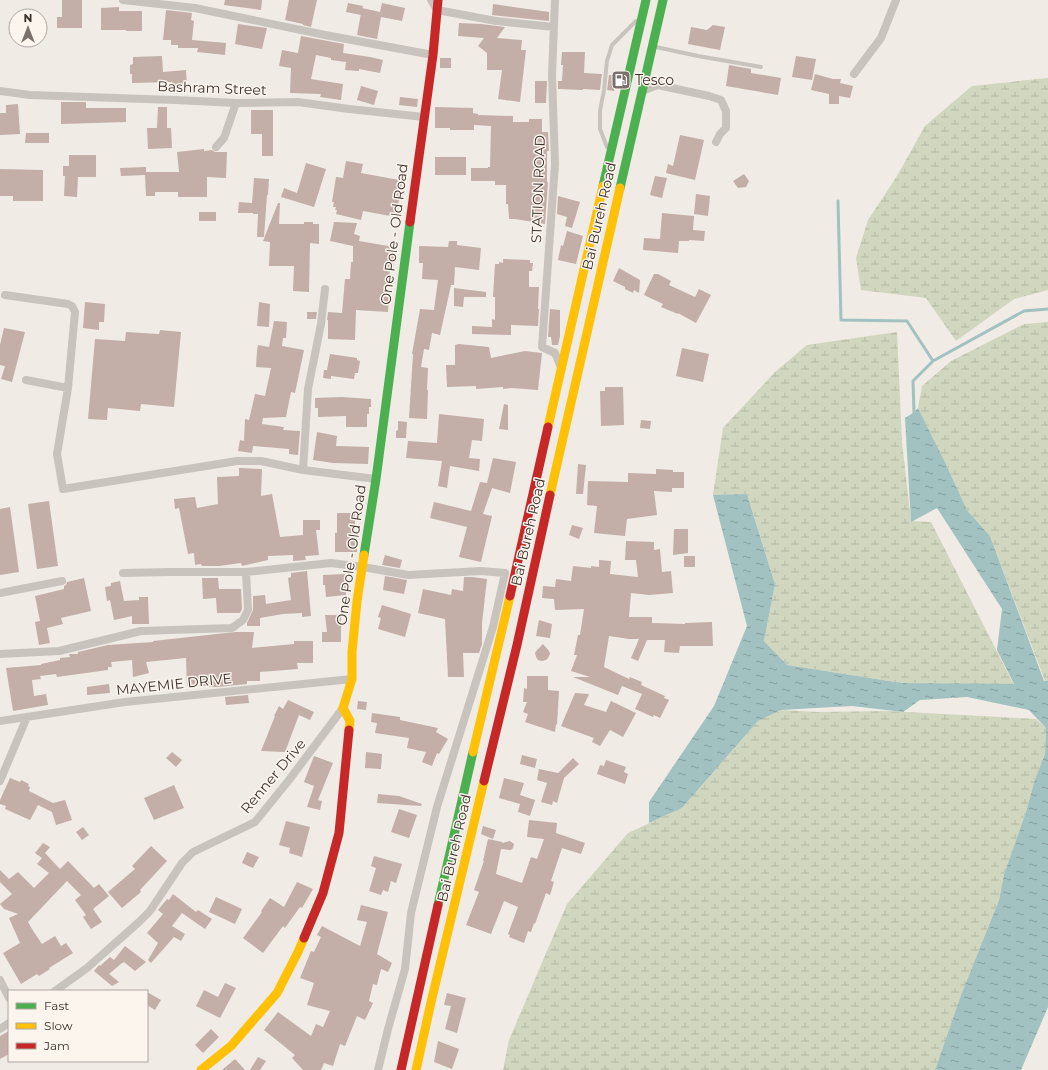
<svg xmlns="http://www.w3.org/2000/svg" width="1048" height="1070" viewBox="0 0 1048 1070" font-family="Montserrat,sans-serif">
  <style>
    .wetland { fill: url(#wetland-marsh) }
    .water { fill: url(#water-ripples) }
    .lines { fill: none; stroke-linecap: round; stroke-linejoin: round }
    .stream { stroke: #a1c2c1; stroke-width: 3 }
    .building { fill: #c3afa7 }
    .lane { stroke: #c9c3be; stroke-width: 4 }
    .street { stroke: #c9c3be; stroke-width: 8 }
    .fast { stroke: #4caf50; stroke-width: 9 }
    .slow { stroke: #ffc107; stroke-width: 9 }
    .jam { stroke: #c62828; stroke-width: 9 }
    .labels { text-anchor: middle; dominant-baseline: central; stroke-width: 3; stroke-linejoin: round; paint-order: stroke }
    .poi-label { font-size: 14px; fill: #3b302b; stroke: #fbf5ee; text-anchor: start }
    .street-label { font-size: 14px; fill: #3b302b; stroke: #fbf5ee }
  </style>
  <defs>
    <pattern id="wetland-marsh" width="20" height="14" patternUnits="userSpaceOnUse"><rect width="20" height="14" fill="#d1d6bf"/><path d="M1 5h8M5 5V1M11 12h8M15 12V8" fill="none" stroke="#b4b8a4"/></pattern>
    <pattern id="water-ripples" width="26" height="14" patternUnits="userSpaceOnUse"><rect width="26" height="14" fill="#a1c2c1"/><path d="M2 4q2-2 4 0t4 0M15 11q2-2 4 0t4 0" fill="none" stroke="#849e9d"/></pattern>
  </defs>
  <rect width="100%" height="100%" fill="#f0ebe5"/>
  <path class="wetland" d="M1048,78V290L1014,299L956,341L926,298L861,290L856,258L868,220L897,176L925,126L972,86Z
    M1048,322V681H1045L990,536L967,510L944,460L918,408L922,386L951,361L1024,324Z
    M897,332L902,442L911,521L931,522L1014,685L902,683L787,665L764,641L775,584L756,522L747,494L713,495L723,428L775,372L807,345Z
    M781,710L817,712L888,711L1036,719L1046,728L1045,754L1035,779L1026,812L1004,874L999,900L961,995L935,1070H503L509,1040L567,904L628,833L682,808L758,721Z"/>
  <path class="water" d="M918,408L944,460L967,510L990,536L1044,681H1048V1007L1021,1070H935L961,995L999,900L1004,874L1026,812L1035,779L1045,754L1046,728L1029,710L967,697L920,700L903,712L852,706L781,710L758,721L682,808L649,823V802L714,706L747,626L713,495L747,494L775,584L764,641L787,665L902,683L1014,684L997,650L1002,609L937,508L911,522L905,418L913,413Z"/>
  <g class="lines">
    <path class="stream" d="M838,201L841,320L907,321L933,361
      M914,417V413L913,381L933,361L1024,311L1048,309"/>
  </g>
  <path class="building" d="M62,0H82V28H57V17H62Z
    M225,0H262L261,10L224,5Z
    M289,0H317L311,27L303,25V24L285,20Z
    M348,3L363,6L361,15L346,12Z
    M382,3L405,8L402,21L381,17L377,39L357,35L362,8L380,12Z
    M493,4L549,12V21L492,15Z
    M119,7V11H142V31H126V30H101V8Z
    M166,10L192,13L191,20L194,21L192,40L226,43L225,55L197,52L198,48H178V45H171V40H163Z
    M459,23L481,24L505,27L497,38L522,40L521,50H526L520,102L498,99L502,70H487V53L478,46L484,38L458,36Z
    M238,24L267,28L262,49L235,44Z
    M713,25L725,27L720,50L688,44L691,27L707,30Z
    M301,36L344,44L343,53L370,57L383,60L380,73L359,69V71L345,70L346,62L331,60V58L316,55L311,79L343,84L341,100L320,97L321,94L290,93L291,68L279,66L282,50L298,53Z
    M562,52H585L584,73L602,74L600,90L583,89V90L558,89V81H562L563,65H561Z
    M162,56L163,72L186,70L187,88L173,89L172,82L132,83V74H130V65L133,64V57Z
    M796,56L816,59L812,80L792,77Z
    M440,58H451V68H440Z
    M729,65L751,69V73L781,78L778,95L726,86Z
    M815,74L833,79H841L840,83L853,86L850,98L839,96V104H829V94L811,90Z
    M609,75H615L614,91L607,90Z
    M535,81H547L546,103H535Z
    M361,86L378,91L374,105L357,100Z
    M400,97L418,99L417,107L399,105Z
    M61,102H86V108H126V122L61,124Z
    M18,104L20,134L0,135V113H6V105Z
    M158,107H167V128H171L172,148L148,149L147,128H157Z
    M435,107L473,108V113L478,114V115L513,116V122H529V119H542V132H548L549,151H547V182H548L545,224L515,219H509L508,204H506V185H495V181H471V168H488V167H490L491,126L474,125V130H450V128H435Z
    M251,110H273V156H262V134H251Z
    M26,133H49V143H25Z
    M680,135L704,140L695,180L666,173L668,164L673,166Z
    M204,149V151L212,150L215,152H227L226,178L207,177V197H178V192H155V196H146L145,175L121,176L120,168L146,167V172H179L177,152Z
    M69,155H96V177H78L77,197L64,196L65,176H63V166H69Z
    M435,157H466V175H435Z
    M346,161L363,164L361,173L399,180V183H402L396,217L363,211L361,220L336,214L337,210H335L336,207H333L334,202H332L336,177L343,178Z
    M306,163L326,169L314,207L281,197L284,188L297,193Z
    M0,169L43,170V201H13V196H0Z
    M744,174L749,181L746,187L738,188L733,181Z
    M655,176L667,178L662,198L650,195Z
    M254,178L269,179L268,195H267L264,237H257L258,214H253V213H238L239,202L252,203Z
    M696,194L710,196L708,216L694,214Z
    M558,196L580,202L572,228L565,226L567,217L557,214Z
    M278,203H280L279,224H304V222H313V224H319V244L310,243L309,292L293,291L294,266H269L270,242L263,241Z
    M199,212H216V221H199Z
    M662,213L694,216L693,230L705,231L704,241L689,240V241H679L678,253L643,250L644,238L660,239Z
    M334,222L357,223L354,234L360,236L359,241L394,247L393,256H394L393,270H390L389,280H388L386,297H389L388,312L356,310L355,340L328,339V320H327L328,312L342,313L345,279H350L351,262H353V246L330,241Z
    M567,231L583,236L576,264L558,260L561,245L563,246Z
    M449,241H457V245L481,248L479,270L455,267L454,285H451L440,335L432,333L429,350L424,349L421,367L428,368L427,390H428L427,419L409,418L413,354H412L420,309L434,310L438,280L422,279L423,263H419V246L448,247Z
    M503,259L530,260V263H533L532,271H529V287H539L538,309H539L538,326L511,325V335L472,334V326L492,327V319L495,320V297H493L495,264H499V262L503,263Z
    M619,268L640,280L639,293L634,290L633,293L625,289V287L613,281Z
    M654,274H658L671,281L669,285L695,297L699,289L711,295L696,323L678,313V314L661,307L663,304L644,295Z
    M454,288L486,292V297H464L463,307L454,306Z
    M85,302L105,304L104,322H99V330L83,328Z
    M259,302L270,304L269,327L257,326Z
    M550,309L560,310V336L558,345H552L551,337H548Z
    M307,312H317L316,319H307Z
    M274,321L287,322L286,338H283L282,346L304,350L295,393L291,392L286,417L263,418L262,424L284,427L283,430L300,431L298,455L289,454V449L253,446L252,453L238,451L240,440L244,441L245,419L249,420L255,394L265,396L271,368L256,367L257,351L258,345L269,347Z
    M4,328L25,332L12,382L1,379L5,366L0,365V345Z
    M160,330L181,332L174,407L141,404L140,411L108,408L107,420L88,419L95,339L125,341L126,332L159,334Z
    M459,344L489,347L491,358L525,351L542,353L538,390L511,388L503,389V387L476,389V386L447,387L446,365H455V345Z
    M682,348L709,354L703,382L676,376Z
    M330,354L357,358V360L360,361L358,373H355L354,379L331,376V379L323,378L324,370H327Z
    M605,387H623L624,425L601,426L600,391H605Z
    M342,397L371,399V407H369V414H367V427H346V416L318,417V408H315V398Z
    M504,404L508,405V430L499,429Z
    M439,414L484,419L482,441L472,440L469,458L480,459L479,471L450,466L447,488L438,486L442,461L406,458L408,441L437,443Z
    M641,420L651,421L650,429L640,428Z
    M398,421L407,422L406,438H396V431L398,430Z
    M317,432L337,436L336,446L369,447L368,464L333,463L313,460Z
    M493,458L516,462L510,493L492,488L483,514L492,516L481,562L459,557L467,527L430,518L434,502L471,511L480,482L487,483Z
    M578,464L586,465L583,494H576Z
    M239,468L262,469L261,496L272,494L280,537L303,535V520H320V530H316L319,555L305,556L306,560L293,561V555L268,556V560L242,566L241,563L219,566H202L201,564L195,565L194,553L188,554L179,508L175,509L174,499L195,497L197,508L218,504L217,477L239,476Z
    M656,469L673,470V472H684V488H672V492L654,491L657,515L627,519L625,536L594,533L597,506L587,505L588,481L628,482V473L656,474Z
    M49,501L58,566L37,569L28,504Z
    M10,507L19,572L0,575V509Z
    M337,513H355V533H357V552H335V533H337Z
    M572,525L583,528L579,539L569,535Z
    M674,529H688V553L673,555Z
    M626,541L654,542V550L660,549L662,572L671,571L673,593L649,595L631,593L629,617H652V623L685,624V623L712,622L713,646H680L679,653L664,652L665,640H647L638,661L631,658L639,639H629L609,636L604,667L629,679L630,677L642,682L641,685L665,696L664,698L669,700L660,718L654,715L653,717L635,709L642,694L622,686L618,695L573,677H590L571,671L577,655H574L578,635H580L584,609L555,610L554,599L542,598L543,586L555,587L556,579L571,581L573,566L591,568V566L599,567V560L611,561L610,574L638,577L636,560H625Z
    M385,555L402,560L400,568L382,565Z
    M684,556H695V567H684Z
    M307,571L311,616L302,617V613L283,614L260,618V626H247V623L253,610V596L265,595L266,604L291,600L288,578L291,577V573Z
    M345,574L346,595L326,597L325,585H323V575Z
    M385,576L407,580L404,594L383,590Z
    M464,577H472L487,579L482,623V644L479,653H463L464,677H448L445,619L418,613L423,589L451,595L452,589L463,591Z
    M84,578L91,611L61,618L63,624L47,628L50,643L39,645L35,622L40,621L35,596L64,589V586L66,585L67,582Z
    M202,578H218L219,589H241L242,609L240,613H217L216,598L203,599Z
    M120,581L124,601L139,600V597H148L149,624H132V616L114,620L110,600L107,601L105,587L111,586V583Z
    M382,605L411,614L405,637L378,629L381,618L378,617Z
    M325,615H341V642H322V632H327Z
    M539,620L552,624L550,638L536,636Z
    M235,632H254L252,648L294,644V641H313V663H297L298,669L260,672V681H247V684L218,687H209V686H187L186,658L146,662L149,673L133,677L132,660L111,662L112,667H108V670L57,677L56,674L40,676L41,679L32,680L34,696L46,694L48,705L13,711L6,668L41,665V664L60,660V658L70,657L69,654H78V652L108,645L153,642V641Z
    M543,644L549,651L550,654L548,658L546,660L542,661L538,660L536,657L535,653L537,650Z
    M527,676H548V690L559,691L557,725L556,724L555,732L525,722L528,714L523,712L527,702H523L524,688L527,689Z
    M109,684L110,693L87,695V687Z
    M575,693L589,694L584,705L606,712L611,701L636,713L623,737L610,730L600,746L592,742L594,738L561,726Z
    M248,695L249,703L226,705L225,697Z
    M288,700L314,712L310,720L299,715L285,752L261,751L275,716H274L279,706L283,709Z
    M358,701L367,702L366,710L357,709Z
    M372,713L400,717V720L438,728L436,732L448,739L439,754L437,753L432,766L422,762L426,752L407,748L409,738L375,733L377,723L371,722Z
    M172,752L182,760L176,767L166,758Z
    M366,752L382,754L381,769L365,768Z
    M522,755L537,759L535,768L520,764Z
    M314,756L333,763L318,800L322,801L320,810L307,807L314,786L304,782Z
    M573,758L579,764L564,778L557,803L553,801L552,805L541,802L547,783L537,780L539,769L558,773Z
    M606,760L626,767L624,772L628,774L625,784L597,774L600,765L604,766Z
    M10,778L20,782L21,780L29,784L28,786L30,787L29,791L53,803L65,800L72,820L56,825L52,812L38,805L30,820L5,809L6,806L0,804V800Z
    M504,778L524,783L520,795L535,800L530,816L518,812L520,804L499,798Z
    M174,785L184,808L154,820L144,798Z
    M378,794L399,796L422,804L421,806L377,803Z
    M399,809L417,815L409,838L391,832Z
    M529,820L557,823L556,833L585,843L581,854L562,848L551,881L554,882L550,895L546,893L535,924L534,923L531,932L528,931L524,943L509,937L510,935L508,934L518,907L504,901L491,934L466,925L479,892L474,890L484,861H483L488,839L502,842V843L510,841L514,844L513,848L511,850L501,849L496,874L522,883L531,857L537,859L544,839L527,837Z
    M286,821L310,827L302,857L289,853L290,848L279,845Z
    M483,826L496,830L493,839L481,834Z
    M83,827L89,835L82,840L76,832Z
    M43,843L50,847L45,853L60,869L68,861L94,888L99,884L109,896L93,909L102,922L91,929L83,917L86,915L75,900L81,895L67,881L28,922L32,929L42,944L55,936L61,946L66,943L73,953L49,968L50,969L39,976L37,974L21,984L3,953L20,943L9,918L18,914L4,909L0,904L12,894L0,882V870L9,879L18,872L34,888L49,873L37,864L42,858L35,853Z
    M151,846L167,861L140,890L141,892L122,908L108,892L135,869L132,866Z
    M247,852L259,857L253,868L242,863Z
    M374,856L402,864L396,883L391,881L388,892L383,890L381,895L369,891L376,868L371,866Z
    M297,882L313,889L302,908L300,907L285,928L283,926L263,953L243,938L262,912L261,911L270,898L284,907Z
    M173,894L196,912L198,910L212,919L205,929L182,913L172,926L185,934L181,941L174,937L151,963L148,960L158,943L147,933L163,914L158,910L167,899L169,900Z
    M216,897L242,909L235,924L209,912Z
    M361,905L388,912L377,954L392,963L388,972L381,969L377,985L373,984L369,1001L373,1003L365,1020L357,1016L345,1046L340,1044L333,1066L324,1063L321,1070H303L292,1058L295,1055L264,1030L278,1012L311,1036L316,1024L323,1027L330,1011L307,1005L314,983L300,978L311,951L314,952L321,937L317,935L322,926L360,946L367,922L357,920Z
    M125,946L146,962L135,971L124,962L123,963H122L109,974L119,982L112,986L94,971L99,965L100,966L110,957L114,960Z
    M225,983L236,988L220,1018L196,1006L204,990L218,997Z
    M147,992L161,1000L155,1010L147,1005Z
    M447,993L466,998L457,1033L445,1029L451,1006L444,1005Z
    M211,1029L219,1037L203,1053L195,1045Z
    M9,1031V1054L0,1059V1036Z
    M438,1041L459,1049L452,1069L434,1062Z
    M258,1057L266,1061L260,1070H250Z
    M235,1059L245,1070H222Z"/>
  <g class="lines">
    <path class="lane" d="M656,47L698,56L761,67
      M607,147L600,129V111L604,90L607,61L612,45L636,21"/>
    <path class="street" d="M123,0L195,8L325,35L433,55
      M431,0L437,10L496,21L554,27
      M555,0L552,75L555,164L542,347L555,353L560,365
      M854,74L881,38L896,0
      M0,91L30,95L175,100L236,103L298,102L349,109L424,117
      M642,91L658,85L709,96L721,100L726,111V128L720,134L716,142
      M216,147L224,138L236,103
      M5,295L68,304L72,306L75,312L68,388L57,454L63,489L237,461H261L303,470L376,479
      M26,380L68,388
      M303,470L308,389L321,324L325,289
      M123,573L169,572H246L331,563L363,567L408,575L481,571L505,573L493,627L437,807L411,913L405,969L388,1029L378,1070
      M0,593L62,581
      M0,654L59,651L141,631L232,628L243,620L248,610L246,572
      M0,721L125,702L352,679
      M0,781L27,717
      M0,980L9,998
      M55,991L87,968L139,922L150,911L182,863L193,852L255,822L289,780L343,708
      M0,1029L9,1023"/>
    <path class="fast" d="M603,186L646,0
      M620,188L663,0
      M364,555L376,479L410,222
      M438,905L473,752"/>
    <path class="slow" d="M548,427L603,186
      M550,495L620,188
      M349,730L350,721L343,708L352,679V652L357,601L364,555
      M473,752L510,596
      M201,1070L231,1046L277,993L298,952L304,938
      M416,1070L432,998L484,781"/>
    <path class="jam" d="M410,222L433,55L438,0
      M510,596L548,427
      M484,781L517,645L550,495
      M304,938L323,893L339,833L349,730
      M401,1070L438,905"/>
  </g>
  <defs>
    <symbol id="fuel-square" viewBox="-11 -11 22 22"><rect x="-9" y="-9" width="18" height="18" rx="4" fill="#7a716c" stroke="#fbf5ee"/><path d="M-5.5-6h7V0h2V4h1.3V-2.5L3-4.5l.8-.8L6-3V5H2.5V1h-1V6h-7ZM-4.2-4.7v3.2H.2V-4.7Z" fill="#fff"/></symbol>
  </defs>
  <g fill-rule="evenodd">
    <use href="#fuel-square" x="610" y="69" width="22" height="22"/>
  </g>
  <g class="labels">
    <g class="poi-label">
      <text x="635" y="80">Tesco</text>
    </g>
    <g class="street-label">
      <text transform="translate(212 88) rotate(2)">Bashram Street</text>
      <text transform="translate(538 189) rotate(-88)">STATION ROAD</text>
      <text transform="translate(599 216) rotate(-77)">Bai Bureh Road</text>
      <text transform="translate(394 234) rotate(-83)">One Pole - Old Road</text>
      <text transform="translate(528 532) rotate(-77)">Bai Bureh Road</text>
      <text transform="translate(351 555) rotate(-82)">One Pole - Old Road</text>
      <text transform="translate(174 684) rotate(-6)">MAYEMIE DRIVE</text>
      <text transform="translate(273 776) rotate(-50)">Renner Drive</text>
      <text transform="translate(454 848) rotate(-77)">Bai Bureh Road</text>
    </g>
  </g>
  <rect x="8" y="990" width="140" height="72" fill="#fbf5ee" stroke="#aea6a0"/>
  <rect x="16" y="1003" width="20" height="6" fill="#4caf50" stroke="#aea6a0"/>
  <text x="44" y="1010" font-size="12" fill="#3b302b">Fast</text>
  <rect x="16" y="1023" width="20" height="6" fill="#ffc107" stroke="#aea6a0"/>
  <text x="44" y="1030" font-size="12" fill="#3b302b">Slow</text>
  <rect x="16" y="1043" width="20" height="6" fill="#c62828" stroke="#aea6a0"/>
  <text x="44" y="1050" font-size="12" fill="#3b302b">Jam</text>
  <g transform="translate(28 28)"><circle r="19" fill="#fbf5ee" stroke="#aea6a0"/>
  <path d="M0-3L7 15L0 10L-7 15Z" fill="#7a716c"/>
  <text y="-6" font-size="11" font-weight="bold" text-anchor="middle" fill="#3b302b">N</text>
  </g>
</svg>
